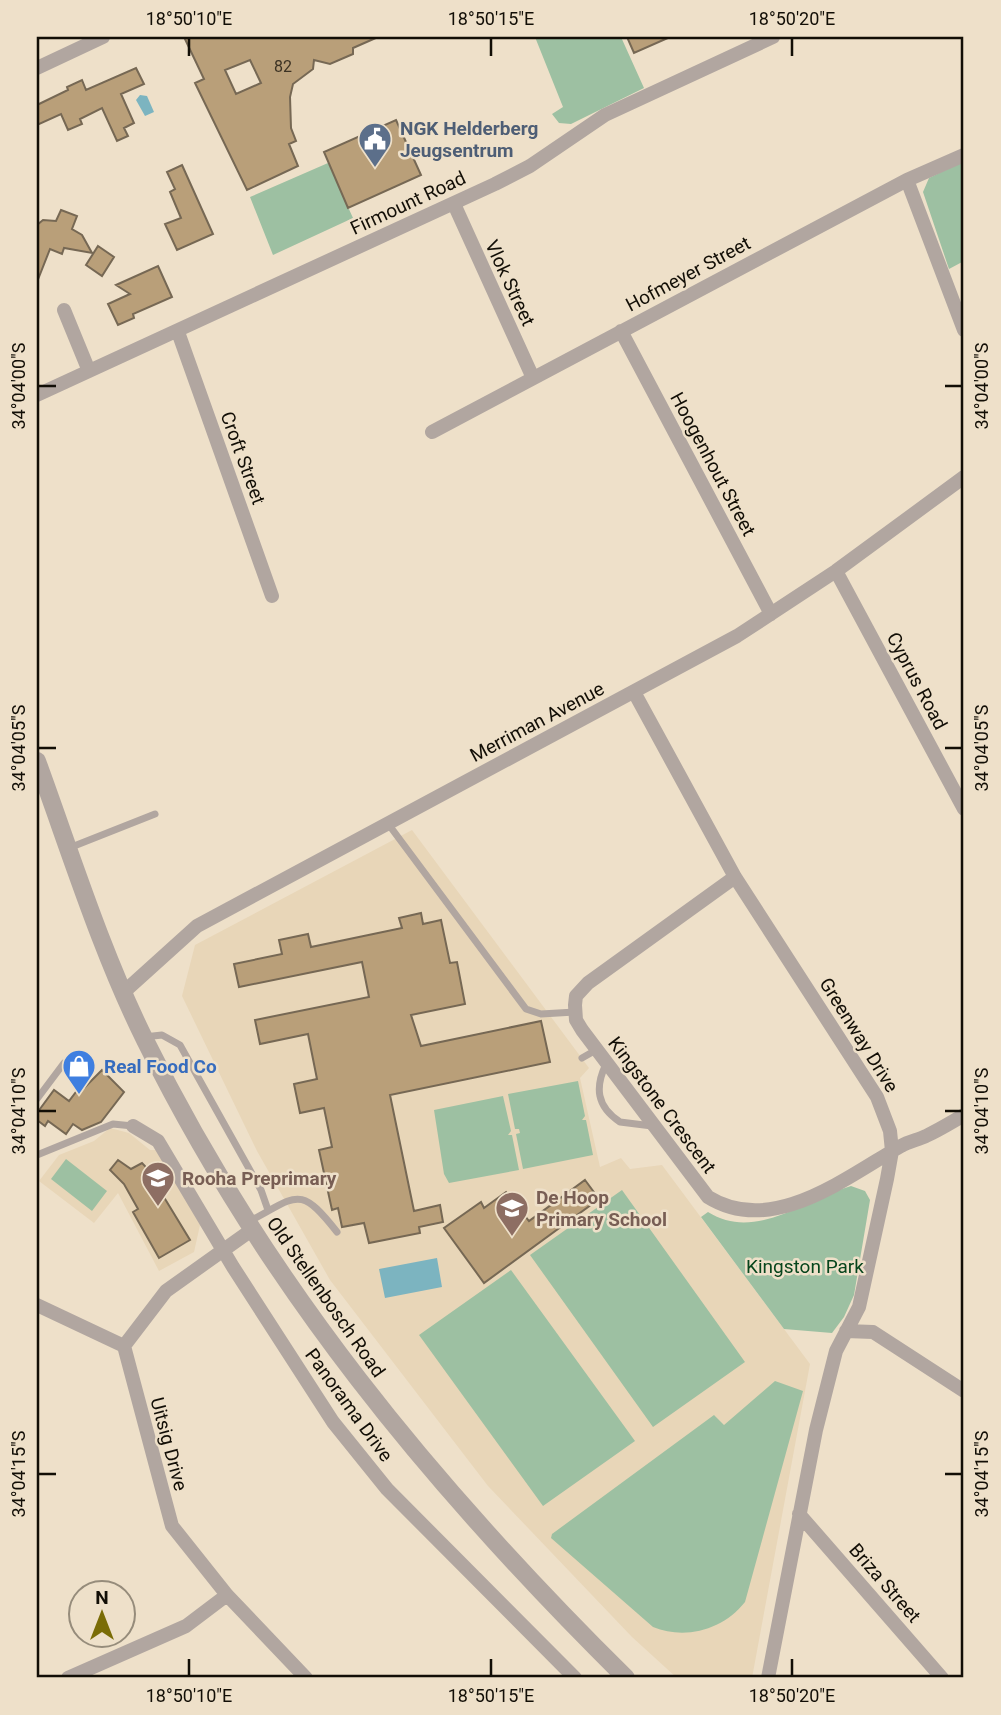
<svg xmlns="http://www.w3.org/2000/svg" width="1001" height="1715" viewBox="0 0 1001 1715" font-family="Roboto,sans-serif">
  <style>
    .built { fill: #e8d6b8 }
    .green { fill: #9dc0a2 }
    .water { fill: #7cb4c0 }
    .building { fill: #b99f79; stroke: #766854; stroke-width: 2; fill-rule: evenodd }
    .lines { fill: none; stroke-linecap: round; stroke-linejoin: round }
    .service { stroke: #b1a6a0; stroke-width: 7 }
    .minor { stroke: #b1a6a0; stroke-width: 14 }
    .tertiary { stroke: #b1a6a0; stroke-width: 18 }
    .ticks { fill: none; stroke: #120e06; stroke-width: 2.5 }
    .labels { text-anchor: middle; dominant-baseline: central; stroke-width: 5; stroke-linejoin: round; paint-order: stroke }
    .number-label { font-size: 16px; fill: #3c3223 }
    .service-label { font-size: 19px; font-weight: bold; fill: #4e5e75; stroke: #eee0c9; text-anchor: start }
    .street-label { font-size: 19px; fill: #120e06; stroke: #eee0c9 }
    .shop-label { font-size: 19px; font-weight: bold; fill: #366cbe; stroke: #eee0c9; text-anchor: start }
    .education-label { font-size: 19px; font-weight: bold; fill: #785e54; stroke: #eee0c9; text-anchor: start }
    .park-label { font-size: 19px; fill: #06451c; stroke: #eee0c9 }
    .neatline { fill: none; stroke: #120e06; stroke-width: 2.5 }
    .ticks-label { font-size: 18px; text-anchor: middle; fill: #120e06 }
  </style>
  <rect width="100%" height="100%" fill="#eee0c9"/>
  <path class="built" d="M412,830L589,1068L580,1078L600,1167L621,1158L630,1169L662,1165L810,1364L752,1678H677L632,1637L488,1486L330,1280L257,1151L182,996L195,945Z
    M110,1128L129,1133L150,1150H157L200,1225L194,1252L159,1271L118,1193L94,1223L39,1181L59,1155L94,1141Z"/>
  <path class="green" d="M535,37H621L644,88L571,124L559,123L552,114L563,107Z
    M964,161V261L949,269L923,192L929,178Z
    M328,163L353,218L273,255L250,197Z
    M578,1081L585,1116L582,1120H586L593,1155L523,1169L516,1134L520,1133L519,1129H515L508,1094Z
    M503,1096L511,1131L508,1135H512L519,1170L449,1183L444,1174L434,1110Z
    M66,1159L107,1191L92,1211L51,1179Z
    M851,1186L865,1191L870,1200L854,1295L844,1317L832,1333L784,1329L701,1217L708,1212C755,1242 806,1199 851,1186Z
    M622,1190L745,1362L653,1427L530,1255Z
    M511,1270L635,1441L543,1506L419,1335Z
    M775,1381L803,1391L745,1602C723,1630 685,1640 653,1627L551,1538L552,1534L714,1415L724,1425Z"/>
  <path class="water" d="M140,95L147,96L154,112L145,116L136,100Z
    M437,1258L442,1287L385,1298L379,1269Z"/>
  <path class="building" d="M184,37H378L353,48V54L330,64L314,60L313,69L293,84L290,97L291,128L296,141L289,144L298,166L247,190L195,83L204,79ZM250,60L261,83L236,94L225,70Z
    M627,37H670L634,53Z
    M136,68L144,84L121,94L134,123L124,128L128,136L117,141L102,108L80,119L82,124L68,130L61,114L37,125V105L68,90L67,87L82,80L86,90Z
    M396,120L421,175L348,208L324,152Z
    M182,165L213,234L177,250L165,224L181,218L170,192L175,189L167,172Z
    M61,210L77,216L72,229L82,235L92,253L64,248L62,254L50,249L37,282V225L43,220L56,221Z
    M98,246L114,257L102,276L86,265Z
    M158,266L172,297L133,314L134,318L118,325L108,304L130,294L116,285Z
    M421,913L423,924L441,920L450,963L457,962L465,1004L411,1015L421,1046L541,1021L550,1062L390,1095L414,1211L440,1205L443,1222L419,1227L420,1233L369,1243L364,1223L342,1227L338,1208L332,1210L319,1150L332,1147L324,1108L300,1113L294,1084L317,1079L308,1034L260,1044L255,1020L369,997L362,962L239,987L234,964L282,954L279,940L308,934L311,947L402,928L399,918Z
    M102,1070L124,1092L101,1122L82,1130L73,1124L66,1134L48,1121L45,1126L37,1120V1113L54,1090L69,1101L82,1084L85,1087Z
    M118,1160L131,1169L142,1163L145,1166L190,1240L159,1258L133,1212L138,1209L124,1184L110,1170Z
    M585,1180L599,1199L484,1283L444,1228L481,1202L484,1208L506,1192L529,1221Z"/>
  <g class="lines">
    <path class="service" d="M389,825L526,1009L541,1014L575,1012
      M69,848L155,814
      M144,1037L162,1035L180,1045L261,1190L268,1210
      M582,1058L596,1050
      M606,1064C595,1087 596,1106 620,1122L652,1126
      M37,1099L64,1063
      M37,1155L113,1124L133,1126
      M250,1221C298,1196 299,1184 337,1232"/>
    <path class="minor" d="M37,68L103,37
      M907,180L964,330
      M454,204L533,378
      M64,310L89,371
      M621,331L771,614
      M178,332L272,596
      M37,395L495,184L530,166L605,115L773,37
      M432,432L907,180L964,155
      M836,571L964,809
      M634,692L735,877L877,1097L890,1131L892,1151L887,1179L859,1307L836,1351L816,1430L768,1678
      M735,877L588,983L576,996L575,1005L576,1020L582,1030L708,1197C772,1237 845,1178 901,1146C909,1141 918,1140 926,1136C939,1130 952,1122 964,1115
      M125,991L197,926L737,636L836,571L964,477
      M133,1126L158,1141L233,1267L333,1422L387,1489L575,1678
      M253,1229L166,1291L124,1346L172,1526L227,1595L306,1678
      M37,1305L124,1346
      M846,1331L873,1332L964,1391
      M799,1514L942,1678
      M68,1678L186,1626L227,1595"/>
    <path class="tertiary" d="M37,761C71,854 101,951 145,1040C266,1285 433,1487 626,1678"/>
  </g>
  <path class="ticks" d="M189,38V56M491,38V56M792,38V56M38,386H56M945,386H962M38,748H56M945,748H962M38,1111H56M945,1111H962M38,1474H56M945,1474H962M189,1659V1676M491,1659V1676M792,1659V1676"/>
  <defs>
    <symbol id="civic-pin" viewBox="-11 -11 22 30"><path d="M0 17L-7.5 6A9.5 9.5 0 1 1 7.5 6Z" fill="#5c6f8a" stroke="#eee0c9"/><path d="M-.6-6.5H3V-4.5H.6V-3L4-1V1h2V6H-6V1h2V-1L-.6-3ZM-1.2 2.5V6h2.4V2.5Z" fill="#fff"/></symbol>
    <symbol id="shop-pin" viewBox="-11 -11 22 30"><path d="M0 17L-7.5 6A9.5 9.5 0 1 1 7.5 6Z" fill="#3f7fe0" stroke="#eee0c9"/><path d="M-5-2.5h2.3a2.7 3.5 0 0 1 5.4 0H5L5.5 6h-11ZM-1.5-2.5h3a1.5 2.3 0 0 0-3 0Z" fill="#fff"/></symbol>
    <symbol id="school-pin" viewBox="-11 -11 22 30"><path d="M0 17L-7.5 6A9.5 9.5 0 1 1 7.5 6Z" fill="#8d6e63" stroke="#eee0c9"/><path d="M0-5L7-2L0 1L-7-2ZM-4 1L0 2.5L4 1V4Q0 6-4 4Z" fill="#fff"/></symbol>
  </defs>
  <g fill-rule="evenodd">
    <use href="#civic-pin" x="356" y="120" width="38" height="52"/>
    <use href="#shop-pin" x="60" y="1047" width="38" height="52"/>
    <use href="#school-pin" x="139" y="1159" width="38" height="52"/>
    <use href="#school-pin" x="493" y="1189" width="38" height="52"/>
  </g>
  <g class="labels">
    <g class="number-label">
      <text x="283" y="66">82</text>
    </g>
    <g class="service-label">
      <text x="400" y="128">NGK Helderberg<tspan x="400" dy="22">Jeugsentrum</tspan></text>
    </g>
    <g class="street-label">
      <text transform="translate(408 203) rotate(-25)">Firmount Road</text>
      <text transform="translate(688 274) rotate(-28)">Hofmeyer Street</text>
      <text transform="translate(510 283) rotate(65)">Vlok Street</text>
      <text transform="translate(243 458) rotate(70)">Croft Street</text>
      <text transform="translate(713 464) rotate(62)">Hoogenhout Street</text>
      <text transform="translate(917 681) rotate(62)">Cyprus Road</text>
      <text transform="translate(537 722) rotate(-28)">Merriman Avenue</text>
      <text transform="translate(859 1035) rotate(58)">Greenway Drive</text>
      <text transform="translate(662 1105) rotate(53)">Kingstone Crescent</text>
      <text transform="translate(326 1297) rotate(55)">Old Stellenbosch Road</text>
      <text transform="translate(349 1405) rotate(54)">Panorama Drive</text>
      <text transform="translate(169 1444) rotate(75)">Uitsig Drive</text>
      <text transform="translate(885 1583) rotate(49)">Briza Street</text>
    </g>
    <g class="shop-label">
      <text x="104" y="1066">Real Food Co</text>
    </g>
    <g class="education-label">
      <text x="182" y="1178">Rooha Preprimary</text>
      <text x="536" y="1197">De Hoop<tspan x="536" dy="22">Primary School</tspan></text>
    </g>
    <g class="park-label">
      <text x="805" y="1266">Kingston Park</text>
    </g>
  </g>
  <rect width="1001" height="1715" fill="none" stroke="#eee0c9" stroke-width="77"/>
  <g transform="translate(102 1614)"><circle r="33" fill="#eee0c9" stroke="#968c7b" stroke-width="2"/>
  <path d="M0-5L12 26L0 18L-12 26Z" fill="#7a6c06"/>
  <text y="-10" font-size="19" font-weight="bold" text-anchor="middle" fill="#120e06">N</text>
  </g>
  <rect x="38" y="38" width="924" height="1638" class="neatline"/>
  <g class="ticks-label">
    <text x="189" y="25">18°50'10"E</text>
    <text x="491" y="25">18°50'15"E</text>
    <text x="792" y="25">18°50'20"E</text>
    <text transform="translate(19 386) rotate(-90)" y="6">34°04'00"S</text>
    <text transform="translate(982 386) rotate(-90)" y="6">34°04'00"S</text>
    <text transform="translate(19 748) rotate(-90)" y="6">34°04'05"S</text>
    <text transform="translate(982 748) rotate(-90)" y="6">34°04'05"S</text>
    <text transform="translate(19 1111) rotate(-90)" y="6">34°04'10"S</text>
    <text transform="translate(982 1111) rotate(-90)" y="6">34°04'10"S</text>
    <text transform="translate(19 1474) rotate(-90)" y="6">34°04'15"S</text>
    <text transform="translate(982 1474) rotate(-90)" y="6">34°04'15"S</text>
    <text x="189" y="1702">18°50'10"E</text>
    <text x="491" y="1702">18°50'15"E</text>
    <text x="792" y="1702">18°50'20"E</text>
  </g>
</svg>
